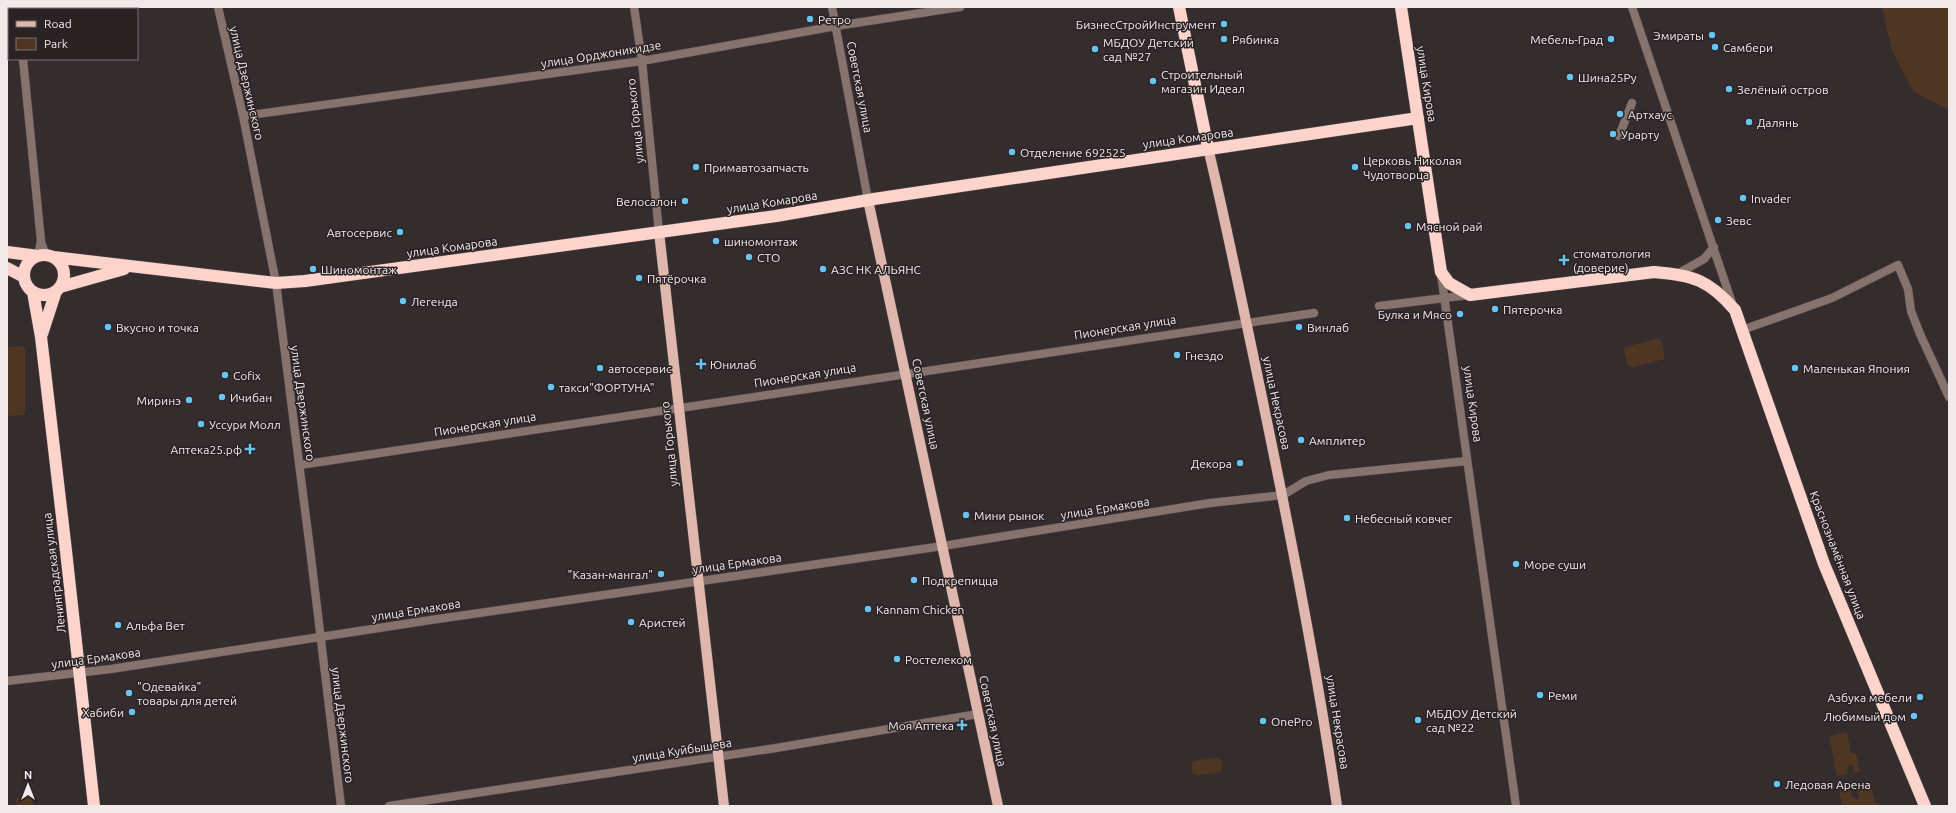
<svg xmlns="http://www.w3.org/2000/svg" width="1956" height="813" viewBox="0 0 1956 813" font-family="Ubuntu,sans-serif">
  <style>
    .green { fill: #4e3622 }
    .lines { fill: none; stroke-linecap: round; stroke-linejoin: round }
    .minor-casing { stroke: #534a4c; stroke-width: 9 }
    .major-casing { stroke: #534a4c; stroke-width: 11 }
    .highway-casing { stroke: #534a4c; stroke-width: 13 }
    .minor { stroke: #87736e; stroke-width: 8 }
    .major { stroke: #e0b7ad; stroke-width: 10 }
    .highway { stroke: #fcd4cb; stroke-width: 12 }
    .poi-dot { fill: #68c4f0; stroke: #2b2224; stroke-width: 1.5 }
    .labels { text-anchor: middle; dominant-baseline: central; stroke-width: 3; stroke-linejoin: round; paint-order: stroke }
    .poi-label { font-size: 12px; fill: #f0eaeb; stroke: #2b2224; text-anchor: start }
    .street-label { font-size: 12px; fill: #f0eaeb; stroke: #2b2224 }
  </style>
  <rect width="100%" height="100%" fill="#352c2e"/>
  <path class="green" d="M1882,7H1949V110L1914,92L1892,51Z
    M1659,338L1662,342L1665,359L1633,367L1628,366L1624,352L1625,347Z
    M23,346L25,349V413L23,415L7,416V347Z
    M1847,732L1851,753H1856L1860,772L1854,773L1853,766L1850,764L1847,768L1848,774L1837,776L1829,736Z
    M1215,758L1221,760L1222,769L1220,772L1199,775L1193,774L1191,767L1193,761Z
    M1871,785L1875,803H1879L1880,806H1842L1839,792L1850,789L1852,797L1857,799L1859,797L1856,787Z
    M32,796L33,806H17L16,798Z"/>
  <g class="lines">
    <defs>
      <path id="minor" d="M18,7V9
        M218,7L243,116L276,283L310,549L341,806
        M634,7L642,61L659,232
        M832,7L868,200
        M1632,7L1733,306
        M23,59L41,241L38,256
        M243,116L642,61L836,26L960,7
        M1619,136L1632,103
        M41,242L46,255
        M1441,274L1516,806
        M1677,274L1704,259L1714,247
        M1379,306L1469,295
        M1742,330L1832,298L1898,265L1908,289L1911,311L1920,334L1949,397
        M300,465L1314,313
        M7,681L111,669L431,620L943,546L1210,503L1283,495L1306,481L1329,475L1467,461
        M389,806L776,748L978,714"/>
      <path id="major" d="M1208,148C1225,218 1239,289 1254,359C1285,507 1315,656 1337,806
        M868,200L998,806
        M659,232L724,806"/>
      <path id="highway" d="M1179,7L1208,148
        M1401,7L1441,272L1449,283L1470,295L1654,272C1693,275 1709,280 1735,310L1824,564L1925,806
        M7,252L38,256
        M24 275a20 20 0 1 1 40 0a20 20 0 1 1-40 0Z
        M53,257L276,283L305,281L776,216L874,199L1418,118
        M7,268L24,277
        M60,287L124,269
        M33,292L41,337L66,551L94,806
        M42,334L56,291"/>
    </defs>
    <use href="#minor" class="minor-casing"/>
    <use href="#major" class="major-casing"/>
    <use href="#highway" class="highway-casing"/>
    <use href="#minor" class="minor"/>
    <use href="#major" class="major"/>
    <use href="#highway" class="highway"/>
  </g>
  <g class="poi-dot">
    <circle cx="810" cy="19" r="4"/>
    <circle cx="1224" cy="24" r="4"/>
    <circle cx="1712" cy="35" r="4"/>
    <circle cx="1224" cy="39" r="4"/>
    <circle cx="1611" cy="39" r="4"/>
    <circle cx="1715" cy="47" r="4"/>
    <circle cx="1095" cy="49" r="4"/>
    <circle cx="1570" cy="77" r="4"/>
    <circle cx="1153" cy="81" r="4"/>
    <circle cx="1729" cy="89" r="4"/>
    <circle cx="1620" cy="114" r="4"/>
    <circle cx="1749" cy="122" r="4"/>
    <circle cx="1613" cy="134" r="4"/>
    <circle cx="1012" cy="152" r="4"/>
    <circle cx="696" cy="167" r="4"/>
    <circle cx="1355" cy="167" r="4"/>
    <circle cx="1743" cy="198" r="4"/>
    <circle cx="685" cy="201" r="4"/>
    <circle cx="1718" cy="220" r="4"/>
    <circle cx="1408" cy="226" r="4"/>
    <circle cx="400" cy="232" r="4"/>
    <circle cx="716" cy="241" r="4"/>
    <circle cx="749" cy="257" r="4"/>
    <path d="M1562 254h4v4h4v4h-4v4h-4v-4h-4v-4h4z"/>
    <circle cx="313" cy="269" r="4"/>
    <circle cx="823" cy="269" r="4"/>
    <circle cx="639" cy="278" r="4"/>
    <circle cx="403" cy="301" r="4"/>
    <circle cx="1495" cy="309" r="4"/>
    <circle cx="1460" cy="314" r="4"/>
    <circle cx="108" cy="327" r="4"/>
    <circle cx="1299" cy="327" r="4"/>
    <circle cx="1177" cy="355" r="4"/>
    <path d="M699 358h4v4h4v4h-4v4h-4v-4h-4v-4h4z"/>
    <circle cx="600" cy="368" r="4"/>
    <circle cx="1795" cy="368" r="4"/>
    <circle cx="225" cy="375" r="4"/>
    <circle cx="551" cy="387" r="4"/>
    <circle cx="222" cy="397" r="4"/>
    <circle cx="189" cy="400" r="4"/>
    <circle cx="201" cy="424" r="4"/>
    <circle cx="1301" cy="440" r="4"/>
    <path d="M248 443h4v4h4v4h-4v4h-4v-4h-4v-4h4z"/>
    <circle cx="1240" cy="463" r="4"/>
    <circle cx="966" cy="515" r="4"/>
    <circle cx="1347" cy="518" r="4"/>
    <circle cx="1516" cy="564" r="4"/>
    <circle cx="661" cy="574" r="4"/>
    <circle cx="914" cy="580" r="4"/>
    <circle cx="868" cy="609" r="4"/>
    <circle cx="631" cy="622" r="4"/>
    <circle cx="118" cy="625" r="4"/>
    <circle cx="897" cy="659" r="4"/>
    <circle cx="129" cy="693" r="4"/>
    <circle cx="1540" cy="695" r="4"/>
    <circle cx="1920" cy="697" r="4"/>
    <circle cx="132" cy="712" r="4"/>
    <circle cx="1914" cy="716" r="4"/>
    <circle cx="1418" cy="720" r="4"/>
    <circle cx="1263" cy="721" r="4"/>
    <path d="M960 719h4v4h4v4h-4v4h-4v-4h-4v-4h4z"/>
    <circle cx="1777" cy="784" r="4"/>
  </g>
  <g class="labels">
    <g class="poi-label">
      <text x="818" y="19">Ретро</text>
      <text x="1216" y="24" text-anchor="end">БизнесСтройИнструмент</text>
      <text x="1704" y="35" text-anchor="end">Эмираты</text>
      <text x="1232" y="39">Рябинка</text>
      <text x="1603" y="39" text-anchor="end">Мебель-Град</text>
      <text x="1103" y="42">МБДОУ Детский<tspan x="1103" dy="14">сад №27</tspan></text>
      <text x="1723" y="47">Самбери</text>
      <text x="1161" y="74">Строительный<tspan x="1161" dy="14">магазин Идеал</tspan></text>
      <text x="1578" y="77">Шина25Ру</text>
      <text x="1737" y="89">Зелёный остров</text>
      <text x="1628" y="114">Артхаус</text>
      <text x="1757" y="122">Далянь</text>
      <text x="1621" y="134">Урарту</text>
      <text x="1020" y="152">Отделение 692525</text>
      <text x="1363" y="160">Церковь Николая<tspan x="1363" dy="14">Чудотворца</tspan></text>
      <text x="704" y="167">Примавтозапчасть</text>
      <text x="1751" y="198">Invader</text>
      <text x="677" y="201" text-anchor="end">Велосалон</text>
      <text x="1726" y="220">Зевс</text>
      <text x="1416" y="226">Мясной рай</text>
      <text x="392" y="232" text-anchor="end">Автосервис</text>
      <text x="724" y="241">шиномонтаж</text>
      <text x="1573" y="253">стоматология<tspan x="1573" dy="14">(доверие)</tspan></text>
      <text x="757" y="257">СТО</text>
      <text x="321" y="269">Шиномонтаж</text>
      <text x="831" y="269">АЗС НК АЛЬЯНС</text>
      <text x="647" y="278">Пятёрочка</text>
      <text x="411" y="301">Легенда</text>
      <text x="1503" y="309">Пятерочка</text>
      <text x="1452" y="314" text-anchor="end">Булка и Мясо</text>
      <text x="116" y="327">Вкусно и точка</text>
      <text x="1307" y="327">Винлаб</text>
      <text x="1185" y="355">Гнездо</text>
      <text x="710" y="364">Юнилаб</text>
      <text x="608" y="368">автосервис</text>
      <text x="1803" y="368">Маленькая Япония</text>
      <text x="233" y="375">Cofix</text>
      <text x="559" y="387">такси"ФОРТУНА"</text>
      <text x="230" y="397">Ичибан</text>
      <text x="181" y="400" text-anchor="end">Миринэ</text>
      <text x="209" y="424">Уссури Молл</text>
      <text x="1309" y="440">Амплитер</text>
      <text x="242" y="449" text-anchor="end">Аптека25.рф</text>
      <text x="1232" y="463" text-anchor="end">Декора</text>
      <text x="974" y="515">Мини рынок</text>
      <text x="1355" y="518">Небесный ковчег</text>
      <text x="1524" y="564">Море суши</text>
      <text x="653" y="574" text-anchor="end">"Казан-мангал"</text>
      <text x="922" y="580">Подкрепицца</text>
      <text x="876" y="609">Kannam Chicken</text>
      <text x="639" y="622">Аристей</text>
      <text x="126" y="625">Альфа Вет</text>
      <text x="905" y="659">Ростелеком</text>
      <text x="137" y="686">"Одевайка"<tspan x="137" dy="14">товары для детей</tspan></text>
      <text x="1548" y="695">Реми</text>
      <text x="1912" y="697" text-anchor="end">Азбука мебели</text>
      <text x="124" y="712" text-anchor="end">Хабиби</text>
      <text x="1426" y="713">МБДОУ Детский<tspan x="1426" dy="14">сад №22</tspan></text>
      <text x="1906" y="716" text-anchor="end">Любимый дом</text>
      <text x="1271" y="721">OnePro</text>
      <text x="954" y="725" text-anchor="end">Моя Аптека</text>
      <text x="1785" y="784">Ледовая Арена</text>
    </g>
    <g class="street-label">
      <text transform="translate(601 54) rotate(-9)">улица Орджоникидзе</text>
      <text transform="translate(247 83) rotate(77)">улица Дзержинского</text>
      <text transform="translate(1427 84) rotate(81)">улица Кирова</text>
      <text transform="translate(860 87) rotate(79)">Советская улица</text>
      <text transform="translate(635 121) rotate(-96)">улица Горького</text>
      <text transform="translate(1188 138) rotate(-8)">улица Комарова</text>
      <text transform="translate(772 202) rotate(-9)">улица Комарова</text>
      <text transform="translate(452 247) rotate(-8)">улица Комарова</text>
      <text transform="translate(1125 327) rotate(-9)">Пионерская улица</text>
      <text transform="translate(805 375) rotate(-9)">Пионерская улица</text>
      <text transform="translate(303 403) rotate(82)">улица Дзержинского</text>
      <text transform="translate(1277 403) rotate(78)">улица Некрасова</text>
      <text transform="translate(926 404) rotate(78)">Советская улица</text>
      <text transform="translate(1473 404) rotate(82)">улица Кирова</text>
      <text transform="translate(485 424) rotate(-9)">Пионерская улица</text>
      <text transform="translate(669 444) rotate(-96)">улица Горького</text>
      <text transform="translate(1105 508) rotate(-9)">улица Ермакова</text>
      <text transform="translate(1838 555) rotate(69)">Краснознамённая улица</text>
      <text transform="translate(737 563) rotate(-8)">улица Ермакова</text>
      <text transform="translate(54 573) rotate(-97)">Ленинградская улица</text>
      <text transform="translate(416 610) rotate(-9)">улица Ермакова</text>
      <text transform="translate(96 658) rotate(-8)">улица Ермакова</text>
      <text transform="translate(993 721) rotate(78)">Советская улица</text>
      <text transform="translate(1338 722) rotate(81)">улица Некрасова</text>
      <text transform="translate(343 725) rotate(83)">улица Дзержинского</text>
      <text transform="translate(682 750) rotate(-9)">улица Куйбышева</text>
    </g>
  </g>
  <rect width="1956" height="813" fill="none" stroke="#f0eaeb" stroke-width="16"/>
  <rect x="8" y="8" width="130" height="52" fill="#2b2224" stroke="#7a7274"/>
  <rect x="16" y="21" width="20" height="6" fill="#e0b7ad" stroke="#7a7274"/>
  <text x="44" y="28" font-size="12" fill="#f0eaeb">Road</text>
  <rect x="16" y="38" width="20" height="12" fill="#4e3622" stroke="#7a7274"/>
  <text x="44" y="48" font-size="12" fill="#f0eaeb">Park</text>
  <g transform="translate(28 785)" stroke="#2b2224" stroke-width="3" paint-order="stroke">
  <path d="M0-3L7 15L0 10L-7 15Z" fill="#f0eaeb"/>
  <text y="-6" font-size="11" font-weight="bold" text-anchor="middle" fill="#f0eaeb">N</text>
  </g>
</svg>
